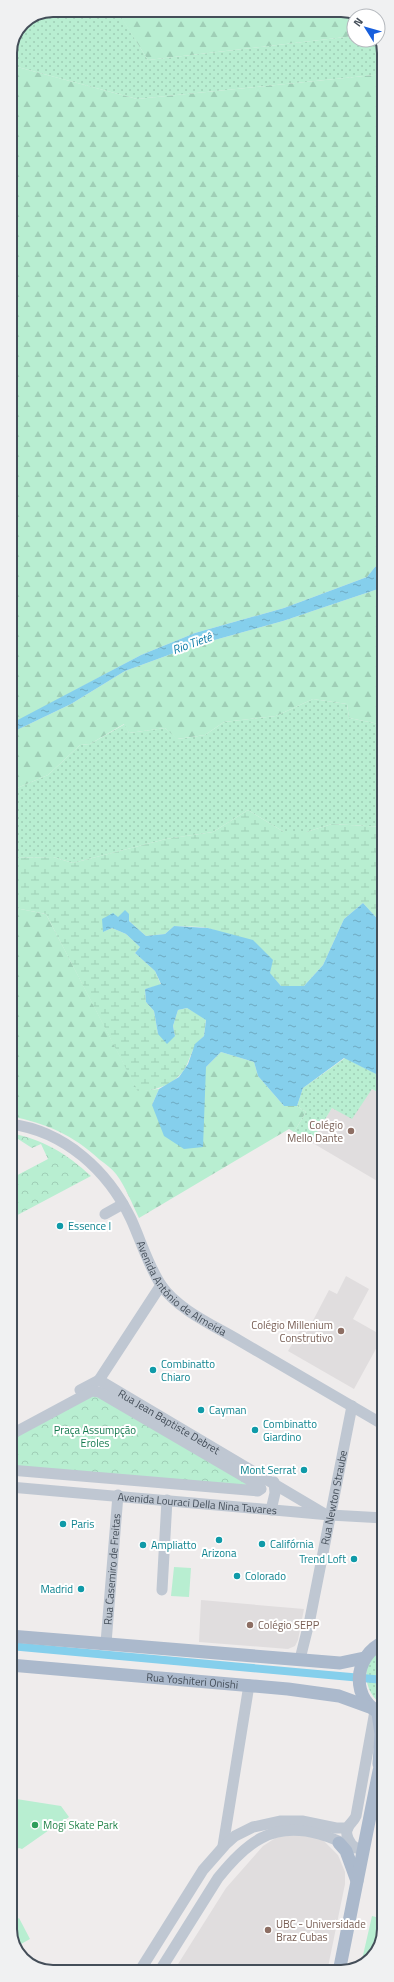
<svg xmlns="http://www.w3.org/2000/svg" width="394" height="1982" viewBox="0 0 394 1982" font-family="'Titillium Web',sans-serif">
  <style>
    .education { fill: #e0ddde }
    .grass { fill: url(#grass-dots) }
    .forest { fill: url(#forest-firs) }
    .wetland { fill: url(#wetland-marsh) }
    .park { fill: url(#park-crowns) }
    .garden { fill: #b8eed1 }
    .water { fill: url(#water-ripples) }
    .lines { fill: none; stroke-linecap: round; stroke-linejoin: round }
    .canal { stroke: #85cfec; stroke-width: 8 }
    .minor { stroke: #bfc7d2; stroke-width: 11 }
    .major { stroke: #abb9cc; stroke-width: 13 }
    .education-dot { fill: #8d6e63; stroke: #fff; stroke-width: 1.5 }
    .culture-dot { fill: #0f9aa8; stroke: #fff; stroke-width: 1.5 }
    .leisure-dot { fill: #2e9e5b; stroke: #fff; stroke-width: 1.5 }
    .labels { text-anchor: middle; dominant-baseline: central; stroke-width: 4; stroke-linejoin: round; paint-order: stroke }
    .education-label { font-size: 11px; fill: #785e54; stroke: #fff; text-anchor: end }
    .culture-label { font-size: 11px; fill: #0d838f; stroke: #fff; text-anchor: start }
    .street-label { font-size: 11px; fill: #444e59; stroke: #fff }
    .park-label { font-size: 11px; fill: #157a4f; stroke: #fff }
    .leisure-label { font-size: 11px; fill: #27864d; stroke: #fff; text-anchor: start }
    .water-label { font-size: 12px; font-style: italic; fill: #0b7aa6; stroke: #fff }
    .rim { fill: none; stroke: #444e59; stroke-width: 2 }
  </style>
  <defs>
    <pattern id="grass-dots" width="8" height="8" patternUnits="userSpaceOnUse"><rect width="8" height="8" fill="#b8eed1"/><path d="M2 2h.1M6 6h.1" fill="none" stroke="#9fceb6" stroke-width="1.8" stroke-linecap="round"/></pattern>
    <pattern id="forest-firs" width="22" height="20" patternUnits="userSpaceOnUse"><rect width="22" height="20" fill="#b8eed1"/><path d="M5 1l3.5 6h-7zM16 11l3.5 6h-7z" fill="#9fceb6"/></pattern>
    <pattern id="wetland-marsh" width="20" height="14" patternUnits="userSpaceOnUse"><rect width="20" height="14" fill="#b8eed1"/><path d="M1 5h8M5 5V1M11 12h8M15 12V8" fill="none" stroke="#9fceb6"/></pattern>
    <pattern id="park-crowns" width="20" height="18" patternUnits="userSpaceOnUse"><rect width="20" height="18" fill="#b8eed1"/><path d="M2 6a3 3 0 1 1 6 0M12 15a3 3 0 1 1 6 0" fill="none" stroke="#9fceb6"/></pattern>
    <pattern id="water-ripples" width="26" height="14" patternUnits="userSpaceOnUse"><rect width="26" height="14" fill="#85cfec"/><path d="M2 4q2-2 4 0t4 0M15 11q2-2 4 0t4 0" fill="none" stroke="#6eaac2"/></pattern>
  </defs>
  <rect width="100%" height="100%" fill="#efecec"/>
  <path class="education" d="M372,1089L384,1096V1185L311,1142L332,1108Z
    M346,1276L369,1289L353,1319L383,1336L354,1389L288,1351L301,1329L307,1332L329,1290L337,1294Z
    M201,1600L304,1609L298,1640L295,1646L288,1649L199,1642Z
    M303,1834L323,1840L338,1855L345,1872V1884L327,1972H173L226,1888L263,1846L277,1837Z"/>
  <path class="grass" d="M53,10H117L148,60L354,36V40H378V36L384,47V74L137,99L10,65V53L23,22Z
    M313,699L347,704L349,718L384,725V827L332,824L306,832H284L248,810L213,832L166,839L73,863L53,857L10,858V791L48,775L80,745L90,744L125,724L129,733L165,728L178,739L205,735L224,722L276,716Z
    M345,1058L384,1078V1096L372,1089L352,1119L332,1108L311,1142L294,1132L306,1112L297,1106L303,1088Z
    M384,1650V1706C363,1694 358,1660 384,1650Z
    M384,1797V1842L377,1841Z"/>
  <path class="forest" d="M346,10L358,16H354V36L148,60L117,11Z
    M10,65L137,99L384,74V566L375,567L367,577L284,608L195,633L141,655L10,725Z
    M384,587V725L349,718L347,704L313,699L276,716L224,722L205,735L177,739L165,728L129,733L124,724L90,744L80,745L48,775L10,791V737L19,729L71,704L125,671L193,646L283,621Z
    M10,907L46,914L138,1091L159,1089L152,1105L206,1067L221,1052L254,1062L258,1076L284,1106H297L306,1112L294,1132L289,1129L139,1218C132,1204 126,1187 116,1174C112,1169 106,1164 100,1160C72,1134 47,1124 10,1116Z"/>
  <path class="wetland" d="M248,810L284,832H306L332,824L384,827V926L363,903L344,919L323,965L304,986H281C266,968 231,933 208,928C198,926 185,927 174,926L165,934L146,936L129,921V914L103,932L112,928L126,934L140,947L135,953L155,971L161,985L145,989L146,1002L154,1011L158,1034L175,1036L173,1026L178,1010L187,1008L206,1019L204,1036C194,1045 193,1050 188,1062C179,1084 160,1089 138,1092L46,914L10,907V858L53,857L73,863L166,839L213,832Z"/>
  <path class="park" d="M10,1133C43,1139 67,1154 91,1176L10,1219V1179L48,1159L41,1144L32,1148L15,1137L10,1140Z
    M92,1389L264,1487L10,1473V1433Z"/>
  <path class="garden" d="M174,1567L191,1568L189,1597L171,1596Z
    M10,1798L61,1806L69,1817L59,1824L60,1826L54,1830L52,1828L22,1849L19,1848L10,1853Z
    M372,1916L384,1919V1929L373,1957L361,1964Z
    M19,1918L30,1939L21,1944L10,1924Z"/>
  <path class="water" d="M384,566V587L283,621L193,646L125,671L71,704L19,729L10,737V725L12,723L141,655L195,633L284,608L367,577L375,567Z
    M363,903L384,926V1078L344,1058L303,1088L297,1106H284L258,1076L254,1062L221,1052L206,1067L203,1147L184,1149L164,1136L152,1105L159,1089L179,1077L188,1064L195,1044L204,1036L206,1020L187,1008L178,1010L173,1026L175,1036L167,1044L158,1034L154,1011L146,1002L145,989L161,984L155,971L135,953L140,947L126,934L112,928L103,932L102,919L113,913L118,917L125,910L129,914V921L146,936L165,934L174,926L208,928L253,940L273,960L270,973L281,986H304L323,965L344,919Z"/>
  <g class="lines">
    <path class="canal" d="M10,1646L384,1680"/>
    <g class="minor">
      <path id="s1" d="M10,1124C65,1131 108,1171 131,1219C141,1241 148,1265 161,1285C178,1310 215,1326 240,1341C288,1369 336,1397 384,1425"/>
      <path d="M105,1214L123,1204"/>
      <path d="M99,1380L161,1285"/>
      <path id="s2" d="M80,1390L99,1380L323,1513"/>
      <path d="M10,1435L92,1391L99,1392L260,1486L261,1489L258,1491L10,1470"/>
      <path id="s3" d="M10,1487L330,1515L384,1518"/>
      <path d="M271,1510L275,1493L274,1482"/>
      <path d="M162,1590L167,1500"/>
      <path id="s4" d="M106,1643L118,1495"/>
      <path id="s5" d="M300,1659L310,1619L352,1406"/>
      <path d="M223,1846L249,1685"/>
      <path d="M356,1848C350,1845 344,1834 348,1827C350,1823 354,1821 356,1816L375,1711"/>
      <path d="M139,1972L203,1870L225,1845L235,1836L253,1827L281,1821H302L336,1828H348"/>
      <path d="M159,1972L218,1878C246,1843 272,1821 319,1834C331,1837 342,1843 353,1847"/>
    </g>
    <g class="major">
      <path d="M10,1636L340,1663L364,1658"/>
      <path d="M384,1642C352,1656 350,1702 384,1715"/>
      <path id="s6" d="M10,1665L288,1689L339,1696L372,1708"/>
      <path d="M378,1713L381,1734L379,1764"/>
      <path d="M339,1843L346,1851L357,1881"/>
      <path d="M339,1972L379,1771L384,1755"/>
    </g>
  </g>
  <g class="education-dot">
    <circle cx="351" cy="1131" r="4"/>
    <circle cx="341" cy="1331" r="4"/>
    <circle cx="250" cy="1625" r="4"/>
    <circle cx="268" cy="1930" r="4"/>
  </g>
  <g class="culture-dot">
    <circle cx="60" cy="1226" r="4"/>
    <circle cx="153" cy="1370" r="4"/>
    <circle cx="201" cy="1410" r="4"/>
    <circle cx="255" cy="1430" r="4"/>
    <circle cx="304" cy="1470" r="4"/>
    <circle cx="63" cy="1524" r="4"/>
    <circle cx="219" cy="1540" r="4"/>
    <circle cx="262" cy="1544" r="4"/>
    <circle cx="143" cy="1545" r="4"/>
    <circle cx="354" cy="1559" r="4"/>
    <circle cx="237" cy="1576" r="4"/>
    <circle cx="81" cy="1589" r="4"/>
  </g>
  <circle class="leisure-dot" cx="35" cy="1825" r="4"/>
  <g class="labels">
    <g class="education-label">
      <text x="343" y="1125">Colégio<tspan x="343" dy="13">Mello Dante</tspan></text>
      <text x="333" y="1325">Colégio Millenium<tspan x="333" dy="13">Construtivo</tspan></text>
      <text x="258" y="1625" text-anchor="start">Colégio SEPP</text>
      <text x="276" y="1924" text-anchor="start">UBC - Universidade<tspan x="276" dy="13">Braz Cubas</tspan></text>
    </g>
    <g class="culture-label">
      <text x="68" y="1226">Essence I</text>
      <text x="161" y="1364">Combinatto<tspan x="161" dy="13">Chiaro</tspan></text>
      <text x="209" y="1410">Cayman</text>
      <text x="263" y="1424">Combinatto<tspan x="263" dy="13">Giardino</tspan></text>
      <text x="296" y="1470" text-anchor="end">Mont Serrat</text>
      <text x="71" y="1524">Paris</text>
      <text x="270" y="1544">Califórnia</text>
      <text x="151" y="1545">Ampliatto</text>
      <text x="219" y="1553" text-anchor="middle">Arizona</text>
      <text x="346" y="1559" text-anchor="end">Trend Loft</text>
      <text x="245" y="1576">Colorado</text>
      <text x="73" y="1589" text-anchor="end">Madrid</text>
    </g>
    <g class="street-label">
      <text stroke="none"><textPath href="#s1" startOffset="249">Avenida Antônio de Almeida</textPath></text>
      <text stroke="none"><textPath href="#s2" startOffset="103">Rua Jean Baptiste Debret</textPath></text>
      <text stroke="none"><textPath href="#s5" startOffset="165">Rua Newton Straube</textPath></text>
      <text stroke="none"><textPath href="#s3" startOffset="188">Avenida Louraci Della Nina Tavares</textPath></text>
      <text stroke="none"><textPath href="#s4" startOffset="74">Rua Casemiro de Freitas</textPath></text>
      <text stroke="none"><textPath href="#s6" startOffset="183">Rua Yoshiteri Onishi</textPath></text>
    </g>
    <g class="park-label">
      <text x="95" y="1430">Praça Assumpção<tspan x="95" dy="13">Eroles</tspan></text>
    </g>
    <g class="leisure-label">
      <text x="43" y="1825">Mogi Skate Park</text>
    </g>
    <g class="water-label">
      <text transform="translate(192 643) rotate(-20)">Rio Tietê</text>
    </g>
  </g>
  <path d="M0 0H394V1982H0ZM53 17H341A36 36 0 0 1 377 53V1929A36 36 0 0 1 341 1965H53A36 36 0 0 1 17 1929V53A36 36 0 0 1 53 17Z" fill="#f0f1f2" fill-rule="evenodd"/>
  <path class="rim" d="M53 17H341A36 36 0 0 1 377 53V1929A36 36 0 0 1 341 1965H53A36 36 0 0 1 17 1929V53A36 36 0 0 1 53 17Z"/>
  <g transform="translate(366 28) rotate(307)"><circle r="19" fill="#ffffff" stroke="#b4b8bd"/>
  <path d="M0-3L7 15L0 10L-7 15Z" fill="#175fdd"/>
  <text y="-6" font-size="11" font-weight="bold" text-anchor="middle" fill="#444e59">N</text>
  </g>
</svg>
